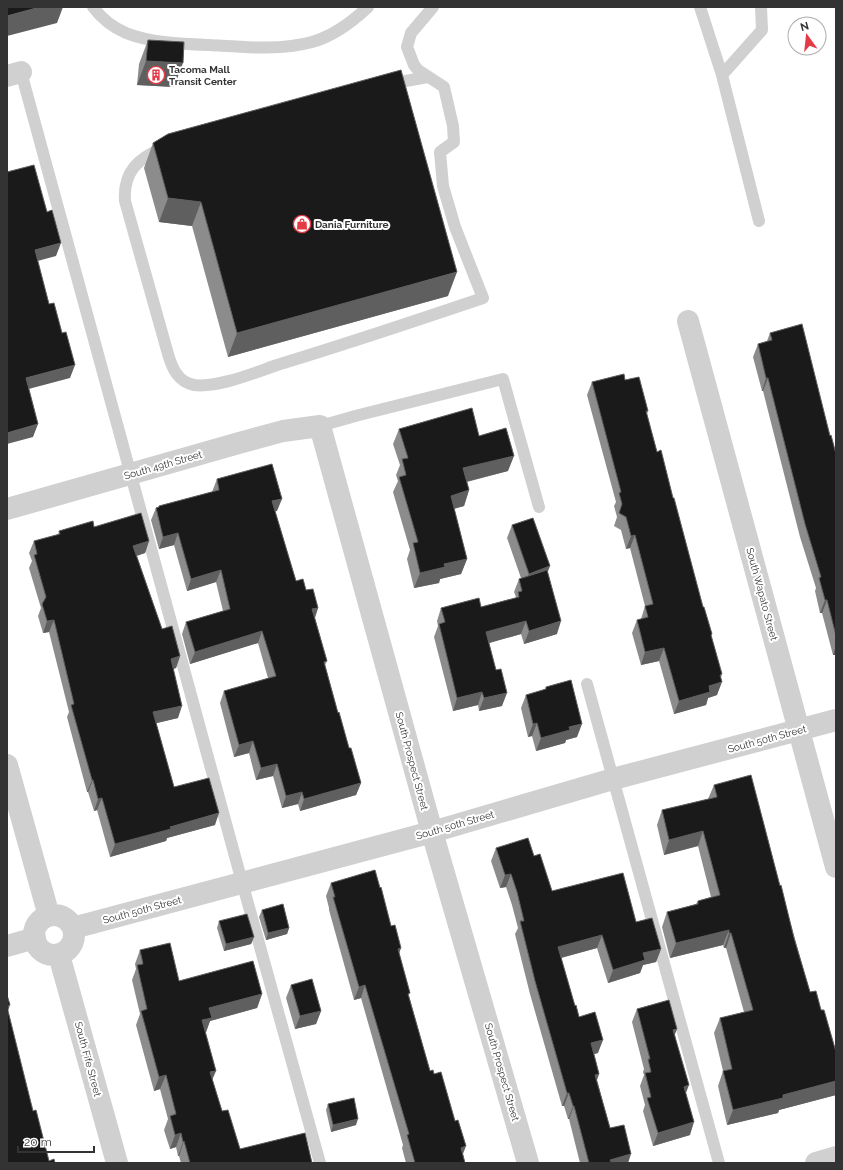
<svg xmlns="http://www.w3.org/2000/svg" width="843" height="1170" viewBox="0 0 843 1170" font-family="Raleway,sans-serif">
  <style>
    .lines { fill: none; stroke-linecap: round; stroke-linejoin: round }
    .lane { stroke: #d0d0d0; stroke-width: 12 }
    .street { stroke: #d0d0d0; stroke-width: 22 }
    .wall { fill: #8c8c8c }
    .shaded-wall { fill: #5f5f5f }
    .building { fill: #1a1a1a; stroke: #5f5f5f }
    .labels { text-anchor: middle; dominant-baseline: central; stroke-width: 4; stroke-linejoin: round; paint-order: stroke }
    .poi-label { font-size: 10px; font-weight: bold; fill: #333; stroke: #fff; text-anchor: start }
    .street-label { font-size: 10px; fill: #333; stroke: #fff }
  </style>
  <rect width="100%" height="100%" fill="#fff"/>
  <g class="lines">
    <path class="lane" d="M93,7C102,19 112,27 126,33C151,43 182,44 209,45C243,47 279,51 312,42C334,36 352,22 368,7
      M700,7L722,75L759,221
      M21,72L242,882L320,1163
      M722,75L762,30L761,7
      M389,84L428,77
      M163,148C138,158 123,172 125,201L168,354C172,368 178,382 194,385C218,388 254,373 277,365C346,344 415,321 483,298L455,227L443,186L440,152L454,142L453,126L444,87L418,70L414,65L407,47L411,33L433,7
      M320,426L359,415L503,379L539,507
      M587,684L719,1163"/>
    <path class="street" d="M7,76L21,72
      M688,321L836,867
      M7,509L239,443L283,431L320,426L432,832L528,1163
      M7,765L49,916
      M34 935a20 20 0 1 1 40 0a20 20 0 1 1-40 0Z
      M73,928L432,832L613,779L836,720
      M7,946L35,938
      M59,955L117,1163
      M816,1163L836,1157"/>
  </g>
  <path class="wall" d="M148,40L174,87L137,85L139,64Z
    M153,143L448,296L228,357L192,226L159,222L144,168Z
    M770,333L830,436L836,454V659L835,655H833L822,613H820L815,591L816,588L800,537L763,391H762L753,357L758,344L767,341Z
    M625,380L648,411L647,414L657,452L673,498L711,636L720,678L717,695L708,698L706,705L674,714L659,661L641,665L632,633L637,620L641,619L645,606L630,548L626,549L621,530L614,526L617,517L614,506L616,502L587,395L592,382Z
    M399,429L479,436L508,471L467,482L469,490L464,506L454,509L467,559L461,574L440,579L439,583L414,588L407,559L410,550L393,492L398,481L396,475L400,465L393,444Z
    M217,479L277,511H275L296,581L306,590L318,608L315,618L327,661L325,665L338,713L349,748L361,783L356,795L300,811L298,804L282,808L273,776L256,780L249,753L234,757L220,703L224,691L268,678L258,643L190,664L182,634L186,622L223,611L216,582L187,591L174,545L159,549L151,520L156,508L159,507V506L212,492Z
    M512,525L548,573L557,634L524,644L521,634L489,643L502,706L479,711L478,705L453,711L434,637L438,626L437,621L441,608L481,607L515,598L516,597L514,592L519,579L521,578L507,538Z
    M94,527L149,541L145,553L137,556L162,629L180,656L176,668L173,669L178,718L156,723L174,787L215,825L167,838L166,841L110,857L97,810L94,811L88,792H87L67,717L69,712L49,632L43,633L38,616L41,608L29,568L32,561L29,553L34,541L58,535L59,531Z
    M546,687L577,737L566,740L565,743L536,751L532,736L528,737L521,708L526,695L545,690Z
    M714,785L780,886L810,992L821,1010L836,1052V1095L779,1110L778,1113L727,1125L718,1086L723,1071L714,1033L720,1018L744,1012L726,948H724L723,945L670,958L662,927L667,912L696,904L698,901L711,897L698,846L664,855L657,825L662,810L708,799Z
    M496,848L534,856L552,891L636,922L661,949L656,962L643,965L640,973L608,983L597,948L561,958L575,1006L579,1017L598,1053L594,1054L599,1074L597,1080L610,1128L628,1163H580L569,1119H568L564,1106H562L530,994L515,934L518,928L512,905L506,887L500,888L491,861Z
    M331,883L380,888L391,926L401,948L399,953L409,996L430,1071L463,1154L465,1163H406L402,1148L403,1145L361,998L354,1000L329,910V908L326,896Z
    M262,910L289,928L287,934L266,940L259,917Z
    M219,921L254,937L251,944L224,951L217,928Z
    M140,950L179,981L262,994L257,1008L210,1021L206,1032H205L212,1080L222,1111L240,1149L312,1163H181L179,1156H178L176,1147L170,1149L164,1130L168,1119L160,1089L154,1091L136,1025L140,1014L132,980L136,969L135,964Z
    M291,985L321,1011L316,1024L295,1029L286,998Z
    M637,1009L675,1035L686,1093L690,1135L653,1146L643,1111L645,1105L640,1086L644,1075L643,1072L644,1069L632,1022Z
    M328,1104L356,1125L331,1132L326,1110Z"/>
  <path class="shaded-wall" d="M40,7H63L57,23L7,36V16Z
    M146,61L183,63L174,87L137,85Z
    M168,198L201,202L192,226L159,222Z
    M61,243L56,256L30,263L35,250Z
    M457,272L448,296L228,357L237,333Z
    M75,365L70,378L21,391L26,378Z
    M766,378H768L763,391H762Z
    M38,424L33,437L7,444V433Z
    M514,456L508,471L457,484L463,468Z
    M469,490L464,506L445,511L451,496Z
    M282,499L277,511L267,513L272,501Z
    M178,533L174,545L159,549L163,537Z
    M635,535L630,548L626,549L631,536Z
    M149,541L145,553L129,558L133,546Z
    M467,559L461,574L440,579L439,583L414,588L420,573L444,564Z
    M550,566L545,579L524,587L529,574Z
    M221,570L216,582L187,591L191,579Z
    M825,600H827L822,613H820Z
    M318,608L314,620L312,609Z
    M54,620L49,632L43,633L47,621Z
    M526,621L521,634L482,645L486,632Z
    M561,621L557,634L524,644L529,631Z
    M262,631L258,643L190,664L195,652Z
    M836,646V651L835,655H833Z
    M664,648L659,661L641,665L645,652Z
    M180,656L176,668L167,671L171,659Z
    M722,674L719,683L722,682L717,695L708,698L706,705L674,714L679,701L709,686L720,675Z
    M482,692L478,705L453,711L457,698Z
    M507,693L502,706L479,711L484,698Z
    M182,706L178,718L149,725L153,712Z
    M537,723L532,736L528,737L533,724Z
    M582,724L577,737L566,740L565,743L536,751L541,738L569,727Z
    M253,741L249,753L234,757L239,745Z
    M277,764L273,776L256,780L261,768Z
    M92,780H93L88,792H87Z
    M361,783L356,795L300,811L304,799Z
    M302,792L298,804L282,808L286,796Z
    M102,798L97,810L94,811L98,799Z
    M219,813L215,825L167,838L166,841L110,857L115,844L170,827Z
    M703,831L698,846L664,855L669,840Z
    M511,874L506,887L500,888L505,875Z
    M289,928L287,934L266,940L268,933Z
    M729,930L723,945L670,958L676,943Z
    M729,933H731L726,948H724Z
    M602,935L597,948L553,960L558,947Z
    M254,937L251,944L224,951L226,944Z
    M401,948L396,961L398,949Z
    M661,949L656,962L643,965L640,973L608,983L613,970L643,953Z
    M365,985L361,998L354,1000L359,987Z
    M262,994L257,1008L210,1021L206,1032L196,1034L202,1020L209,1008Z
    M10,1005L7,1014V1006Z
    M321,1011L316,1024L295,1029L300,1016Z
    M677,1029L672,1042L673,1030Z
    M603,1040L598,1053L586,1056L591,1043Z
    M216,1071L210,1085V1072Z
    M599,1074L594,1087L595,1075Z
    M166,1075L160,1089L154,1091L159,1077Z
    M836,1081V1095L779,1110L778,1113L727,1125L733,1110L783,1095Z
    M689,1085L684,1098V1087Z
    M567,1093H569L564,1106H562Z
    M573,1106H574L569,1119H568Z
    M358,1119L356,1125L331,1132L333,1125Z
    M694,1122L690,1135L653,1146L658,1133Z
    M181,1133L176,1147L170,1149L175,1135Z
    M184,1141L179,1156H178L183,1142Z
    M466,1146L461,1159V1148Z
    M631,1154L628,1163H609L610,1160Z"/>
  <path class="building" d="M7,7H40L7,16Z
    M148,40L184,42L183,63L146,61Z
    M401,70L457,272L237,333L201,202L168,198L153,143L168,134Z
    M34,165L47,212L52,210L61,243L35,250L49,304L54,303L62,333L66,332L75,365L26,378L38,424L7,433V172Z
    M802,324L830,436L831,435L836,454V636L827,600H825L819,578L821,577L805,524L768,378H766L758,344L772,340L770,333Z
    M624,374L625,380L639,377L648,411H646L657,452L661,450L673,498H674L703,607H704L712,634L711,635L722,674L720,675L722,682L709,686L710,692L679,701L664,648L645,652L637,620L648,617L645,606L653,604L635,535L631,536L626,517L619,513L622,504L619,493L621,492L592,382Z
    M472,408L479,436L506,428L514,456L463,468L469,490L451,496L467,559L444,564L445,567L420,573L413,543L418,542L399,477L406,475L402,459L408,458L399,429Z
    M272,464L282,499L272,501L296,581L303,579L306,590L313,589L318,608L312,609L327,661L324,662L338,713L339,712L349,748H351L361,783L304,799L302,792L286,796L277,764L261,768L253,741L239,745L224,691L276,676L262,631L195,652L186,622L230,609L221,570L191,579L178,533L163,537L156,508L159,507V506L219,490L217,479Z
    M141,513L149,541L133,546L162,629L172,626L180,656L171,659L182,706L153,712L174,787L209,778L219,813L170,827L171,829L115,844L102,798L98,799L93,780H92L71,705L74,704L54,620L47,621L42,604L46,597L34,555L37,554L34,541L60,534L59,531L93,521L94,527Z
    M533,518L550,566L529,574L512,525Z
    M547,570L561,621L529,631L526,621L486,632L496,670L501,669L507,693L484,698L482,692L457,698L439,624L445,622L441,608L479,598L481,607L519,597L518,592L522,591L519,579Z
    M571,680L582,724L569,727L570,730L541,738L537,723L533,724L526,695L546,689V687Z
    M751,775L780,886L781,885L794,938L810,992L816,991L821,1010H824L836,1052V1081L783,1095V1098L733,1110L723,1071L732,1069L720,1018L753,1010L731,933H729V930L676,943L667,912L698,904V901L720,895L703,831L669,840L662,810L717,797L714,785Z
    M528,838L534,856L540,854L552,891L623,873L636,922L652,918L661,949L643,953L645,960L613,970L602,935L558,947L575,1006L576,1005L579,1017L595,1012L603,1040L591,1043L599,1074L595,1075L610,1128L624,1125L631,1154L610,1160L611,1162L609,1163H589L574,1106H573L569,1093H567L535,981L520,921H524L517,892L511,874L505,875L496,848Z
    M375,870L380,888L381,887L391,926L395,925L401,948L398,949L410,993L408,994L430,1071L433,1070L434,1074L441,1072L455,1121L458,1120L466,1146L461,1148L465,1163H415L407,1135L409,1134L365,985L359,987L333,897H335L331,883Z
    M283,904L289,928L268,933L262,910Z
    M247,914L254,937L226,944L219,921Z
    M170,943L179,981L253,961L262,994L209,1008L212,1018L202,1020L216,1071L210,1072L222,1111L228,1110L240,1149L305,1133L312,1163H190L184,1141L183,1142L181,1133L175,1135L170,1116L176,1114L166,1075L159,1077L141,1011L147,1009L137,965L143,964L140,950Z
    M312,979L321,1011L300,1016L291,985Z
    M7,995L10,1005L7,1006Z
    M669,1000L677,1029L673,1030L689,1085L684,1087L694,1122L658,1133L647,1098L651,1097L645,1073L651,1072L648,1059H650L637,1009Z
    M7,1007L33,1111L36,1110L49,1161L54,1159L55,1163H7Z
    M354,1098L358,1119L333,1125L328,1104Z"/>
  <defs>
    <symbol id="building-ring" viewBox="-11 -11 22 22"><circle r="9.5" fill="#fff" stroke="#e63946" stroke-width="1.5"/><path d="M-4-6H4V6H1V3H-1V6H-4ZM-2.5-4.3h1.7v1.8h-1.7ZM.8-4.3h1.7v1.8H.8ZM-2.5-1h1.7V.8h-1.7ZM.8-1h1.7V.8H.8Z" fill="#e63946"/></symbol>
    <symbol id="shop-ring" viewBox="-11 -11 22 22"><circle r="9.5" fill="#fff" stroke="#e63946" stroke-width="1.5"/><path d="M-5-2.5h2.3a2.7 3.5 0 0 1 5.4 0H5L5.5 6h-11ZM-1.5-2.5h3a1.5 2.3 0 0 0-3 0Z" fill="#e63946"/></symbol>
  </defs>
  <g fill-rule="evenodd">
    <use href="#building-ring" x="146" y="65" width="20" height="20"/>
    <use href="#shop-ring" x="292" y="214" width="20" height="20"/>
  </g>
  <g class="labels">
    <g class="poi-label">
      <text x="169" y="69">Tacoma Mall<tspan x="169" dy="12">Transit Center</tspan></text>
      <text x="315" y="224">Dania Furniture</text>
    </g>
    <g class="street-label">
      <text transform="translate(163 465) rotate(-16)">South 49th Street</text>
      <text transform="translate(762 594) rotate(75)">South Wapato Street</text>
      <text transform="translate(767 739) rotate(-15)">South 50th Street</text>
      <text transform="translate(412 761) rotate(75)">South Prospect Street</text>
      <text transform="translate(455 825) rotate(-16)">South 50th Street</text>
      <text transform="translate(142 910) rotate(-15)">South 50th Street</text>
      <text transform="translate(88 1059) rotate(75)">South Fife Street</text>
      <text transform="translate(502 1072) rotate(74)">South Prospect Street</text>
    </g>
  </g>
  <rect width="843" height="1170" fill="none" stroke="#333333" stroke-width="16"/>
  <g transform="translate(807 36) rotate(345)"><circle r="19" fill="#ffffff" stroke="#adadad"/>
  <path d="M0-3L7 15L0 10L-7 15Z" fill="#e63946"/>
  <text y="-6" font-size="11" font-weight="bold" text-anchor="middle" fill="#333333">N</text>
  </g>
  <path d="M18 1146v6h76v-6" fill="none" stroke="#333333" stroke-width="2"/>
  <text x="24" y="1146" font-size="12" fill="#333333" stroke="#ffffff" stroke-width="3" paint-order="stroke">20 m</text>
</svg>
